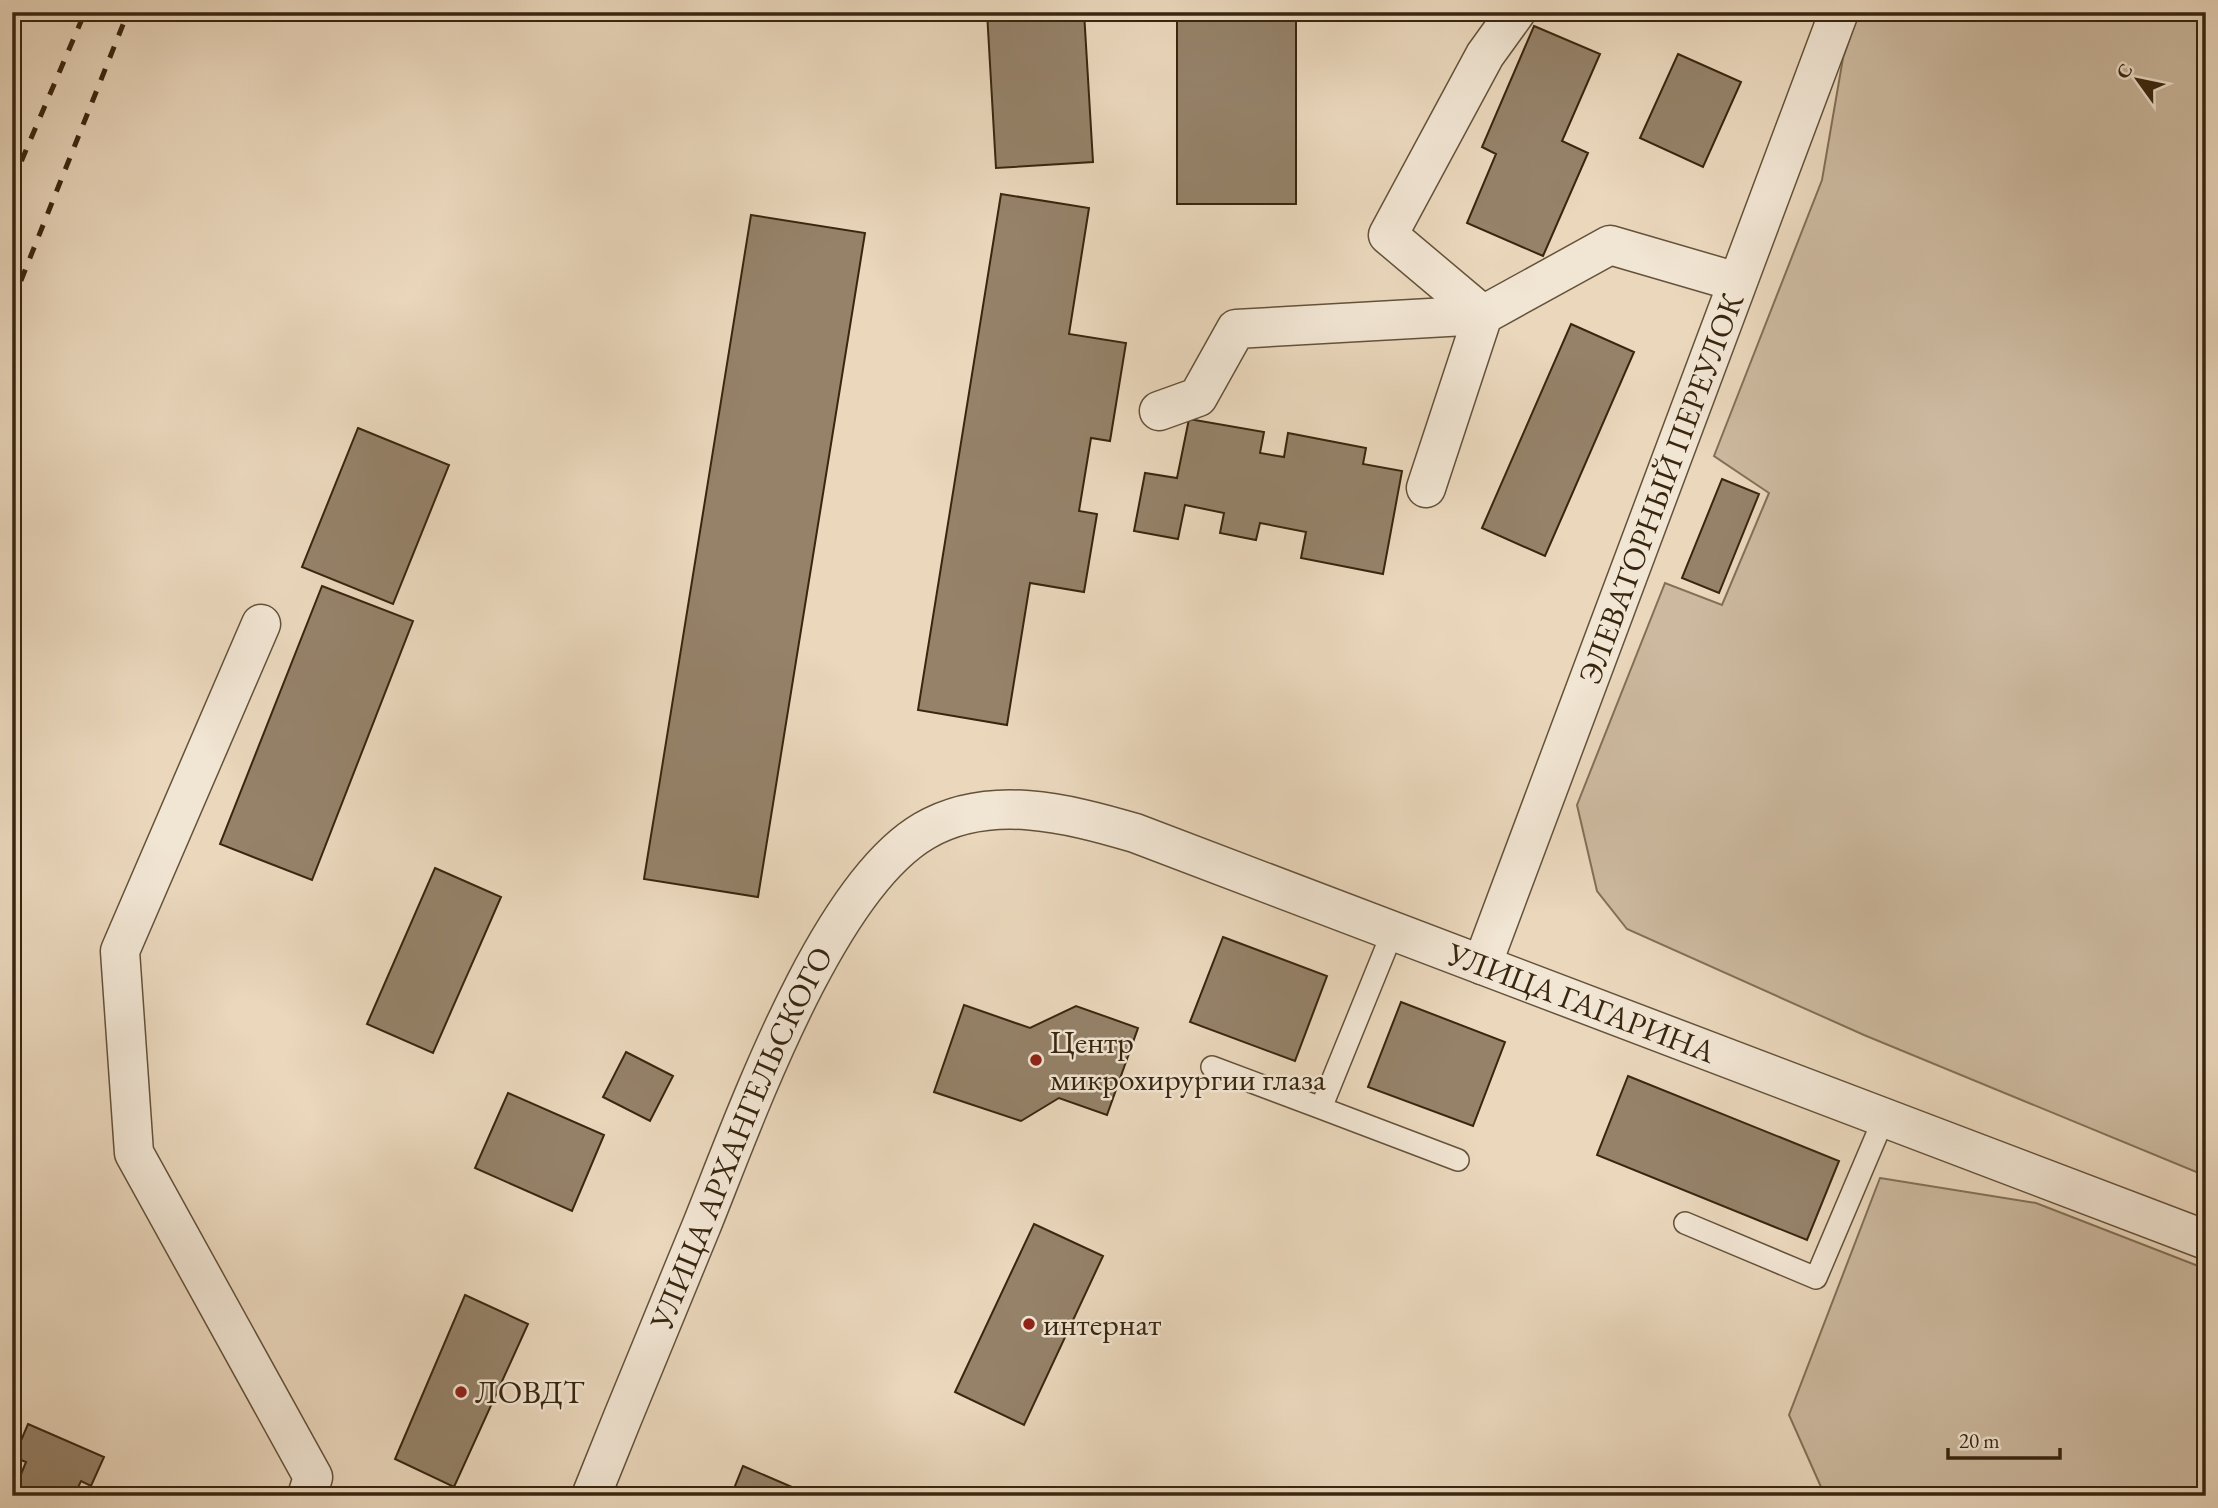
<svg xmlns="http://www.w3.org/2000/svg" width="2218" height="1508" viewBox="0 0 2218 1508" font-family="'EB Garamond',serif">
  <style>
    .green { fill: #ccb99f; stroke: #827057; stroke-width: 2 }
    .building { fill: #958269; stroke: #38260f; stroke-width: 2 }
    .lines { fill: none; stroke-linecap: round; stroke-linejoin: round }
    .service-casing { stroke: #64523a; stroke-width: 24 }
    .minor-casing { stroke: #64523a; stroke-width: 41 }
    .tertiary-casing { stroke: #64523a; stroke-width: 41 }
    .service { stroke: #f1e5d3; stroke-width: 21 }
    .minor { stroke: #f1e5d3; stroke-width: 38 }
    .tertiary { stroke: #f1e5d3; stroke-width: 38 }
    .rail { stroke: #38260f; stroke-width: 5; stroke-dasharray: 12 12; stroke-linecap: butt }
    .poi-dot { fill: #8f2418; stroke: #f1e5d3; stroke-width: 2.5 }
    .labels { text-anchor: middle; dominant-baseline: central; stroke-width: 5; stroke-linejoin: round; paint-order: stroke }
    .street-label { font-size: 32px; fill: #38260f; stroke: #f1e5d3 }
    .poi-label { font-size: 32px; fill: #38260f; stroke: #f1e5d3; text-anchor: start }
  </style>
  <rect width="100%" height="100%" fill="#ead7bc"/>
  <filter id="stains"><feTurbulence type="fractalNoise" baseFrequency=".00286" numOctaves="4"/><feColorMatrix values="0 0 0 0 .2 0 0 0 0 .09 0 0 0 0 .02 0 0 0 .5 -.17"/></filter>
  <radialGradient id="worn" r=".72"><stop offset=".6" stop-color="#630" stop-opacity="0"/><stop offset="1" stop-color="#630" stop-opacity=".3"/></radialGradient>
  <path class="green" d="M1859,12H2206V1176L1864,1035L1627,929L1597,891L1577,805L1665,583L1722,605L1769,493L1714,456L1822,180L1843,58Z
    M1880,1178L2036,1203L2206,1269V1496H1825L1789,1415Z"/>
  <path class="building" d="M987,12H1084L1093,162L996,168Z
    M1177,12H1296V204H1177Z
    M1534,26L1600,54L1562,141L1588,153L1543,256L1467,223L1496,154L1482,147Z
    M1678,54L1741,82L1703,167L1640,138Z
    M1001,194L1089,208L1069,334L1126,343L1110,441L1091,438L1079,511L1097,514L1084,592L1030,583L1007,725L918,710Z
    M751,215L865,233L758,897L644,879Z
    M1571,324L1634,352L1545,556L1482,528Z
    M1189,419L1264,432L1260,453L1284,457L1288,433L1366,448L1363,464L1402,471L1383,574L1301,558L1306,532L1260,523L1256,540L1220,533L1224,513L1185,505L1178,539L1134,531L1145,473L1177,478Z
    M358,428L449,465L393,604L302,567Z
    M1722,479L1759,494L1719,593L1682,578Z
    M322,586L413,621L312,880L220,844Z
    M435,868L501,897L433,1053L367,1024Z
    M1223,937L1327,976L1295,1061L1190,1022Z
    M1401,1002L1505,1042L1473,1126L1368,1087Z
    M964,1005L1030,1028L1076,1006L1138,1028L1107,1115L1059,1098L1021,1121L934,1092Z
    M626,1052L673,1076L650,1121L603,1097Z
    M1628,1076L1839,1161L1807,1240L1597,1155Z
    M508,1093L604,1135L572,1211L475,1168Z
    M1034,1224L1103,1256L1024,1425L955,1392Z
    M465,1295L528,1324L454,1487L395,1459Z
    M28,1424L104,1457L91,1486L81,1481L74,1496H12L26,1462L14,1457Z
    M743,1466L799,1490L796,1496H731Z"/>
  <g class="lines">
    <defs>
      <path id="service" d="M1393,931L1321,1108L1458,1160
        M1212,1067L1321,1108
        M1685,1223L1816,1278L1884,1118"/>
      <g id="minor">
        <path d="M1483,315L1388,235L1485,55L1516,12"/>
        <path d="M1159,411L1198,397L1236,329L1483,315"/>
        <path d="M1426,488L1483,315L1610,245L1737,282"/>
        <path d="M261,624L120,951L134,1153L313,1477L307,1496"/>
        <path id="s1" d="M1482,965L1839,12"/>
      </g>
      <g id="tertiary">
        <path id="s2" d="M591,1496C627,1406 664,1316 701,1227C744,1121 825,889 924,831C989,793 1067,813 1135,833L2206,1240"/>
      </g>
    </defs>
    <use href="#service" class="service-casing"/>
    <use href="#minor" class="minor-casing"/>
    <use href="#tertiary" class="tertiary-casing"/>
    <use href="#service" class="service"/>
    <use href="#minor" class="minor"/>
    <use href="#tertiary" class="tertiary"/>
    <path class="rail" d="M12,183L85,12
      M12,303L128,12"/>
  </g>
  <g class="poi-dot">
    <circle cx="1036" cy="1060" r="7"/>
    <circle cx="1029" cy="1324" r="7"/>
    <circle cx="461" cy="1392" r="7"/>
  </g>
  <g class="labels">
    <g class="street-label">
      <text stroke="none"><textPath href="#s1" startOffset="509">ЭЛЕВАТОРНЫЙ ПЕРЕУЛОК</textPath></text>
      <text stroke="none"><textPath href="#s2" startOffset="1446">УЛИЦА ГАГАРИНА</textPath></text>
      <text stroke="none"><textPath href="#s2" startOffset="388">УЛИЦА АРХАНГЕЛЬСКОГО</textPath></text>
    </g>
    <g class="poi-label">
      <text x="1050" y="1042">Центр<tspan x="1050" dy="37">микрохирургии глаза</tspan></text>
      <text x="1043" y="1324">интернат</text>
      <text x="475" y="1392">ЛОВДТ</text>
    </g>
  </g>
  <rect width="2218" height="1508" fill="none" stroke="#ead7bc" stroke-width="42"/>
  <rect x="14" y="14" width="2190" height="1480" fill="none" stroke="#38260f" stroke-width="3.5"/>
  <rect x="21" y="21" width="2176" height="1466" fill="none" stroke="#38260f" stroke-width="2"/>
  <g transform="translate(2138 80) rotate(303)" stroke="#f1e5d3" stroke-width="5" paint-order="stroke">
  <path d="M0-5L12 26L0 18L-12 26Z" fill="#38260f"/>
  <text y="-10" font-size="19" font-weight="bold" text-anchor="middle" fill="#38260f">С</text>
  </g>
  <path d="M1948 1448v10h112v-10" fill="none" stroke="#38260f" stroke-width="3.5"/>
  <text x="1959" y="1448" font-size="21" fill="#38260f" stroke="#f1e5d3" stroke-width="5" paint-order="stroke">20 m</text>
  <rect width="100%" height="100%" filter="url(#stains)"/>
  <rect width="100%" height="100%" fill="url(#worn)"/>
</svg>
